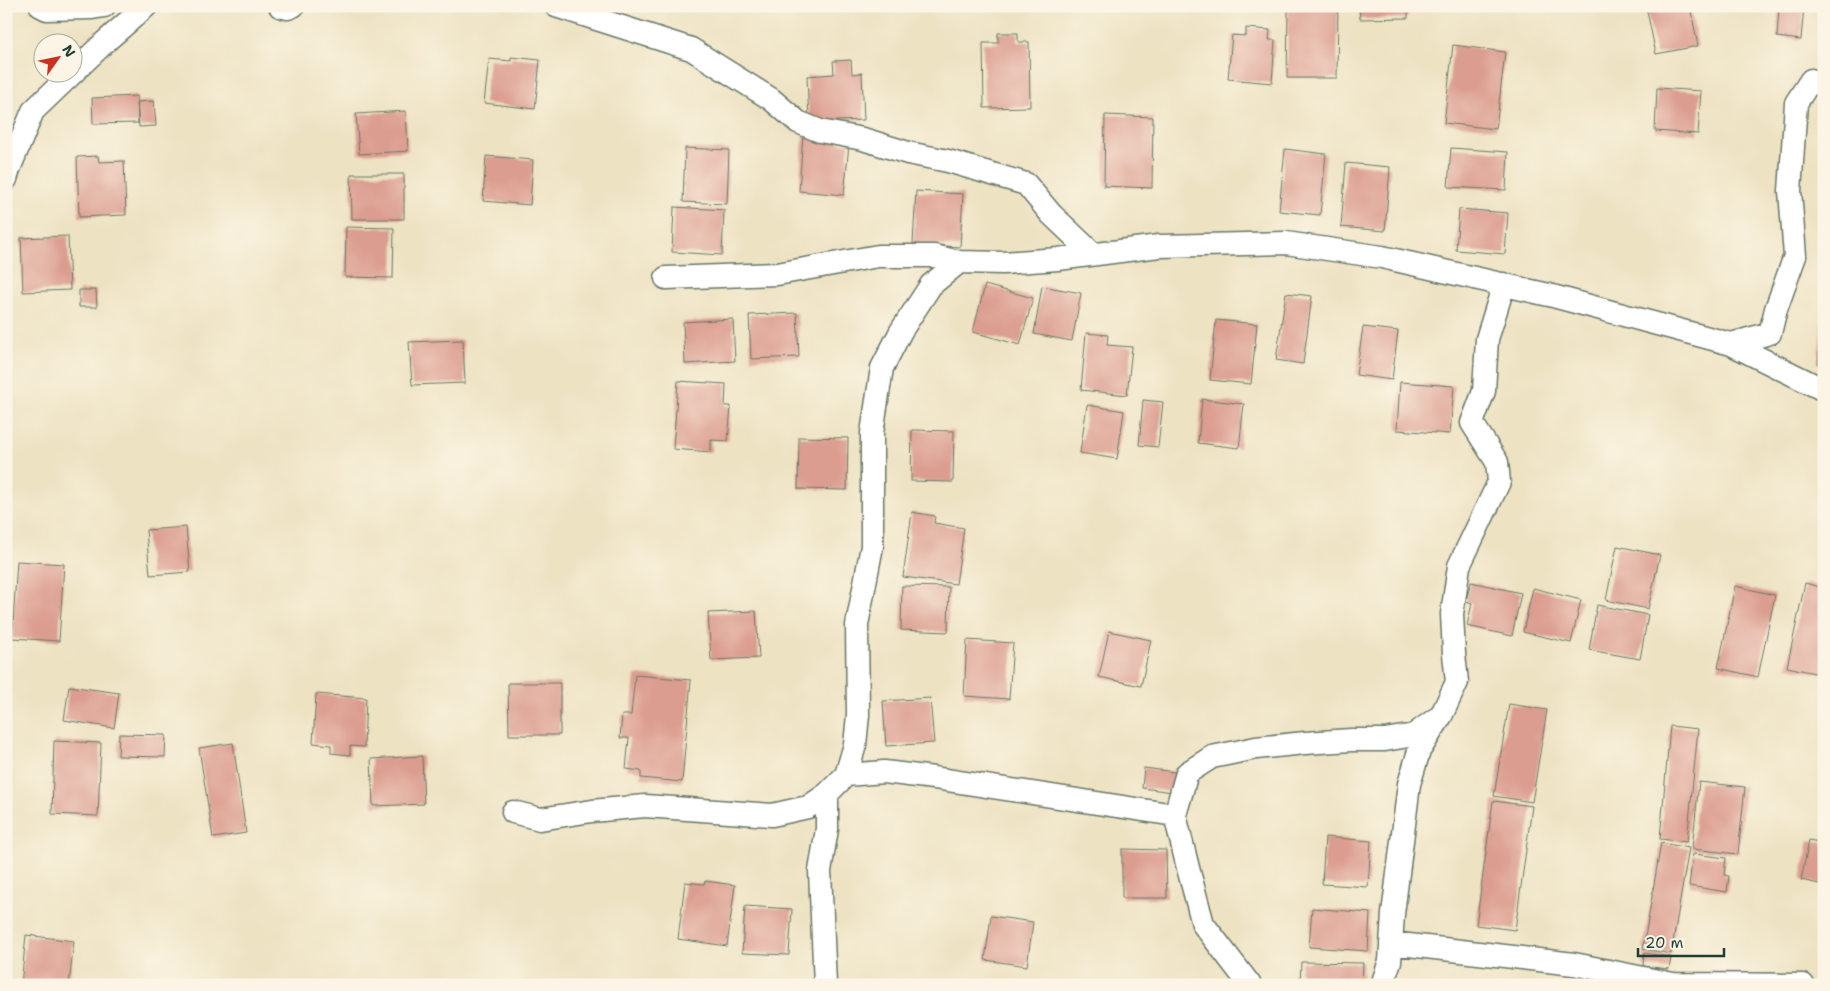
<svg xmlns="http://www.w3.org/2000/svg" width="1830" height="991" viewBox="0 0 1830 991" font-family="'Shantell Sans',sans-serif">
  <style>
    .building { fill: #db9d8f }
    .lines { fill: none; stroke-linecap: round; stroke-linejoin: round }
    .minor-casing { stroke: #677766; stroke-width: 25 }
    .minor { stroke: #fff; stroke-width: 22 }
  </style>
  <rect width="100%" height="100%" fill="#fcf5e5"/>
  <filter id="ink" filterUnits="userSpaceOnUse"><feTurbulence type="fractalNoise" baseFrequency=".02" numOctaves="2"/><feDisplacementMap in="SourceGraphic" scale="10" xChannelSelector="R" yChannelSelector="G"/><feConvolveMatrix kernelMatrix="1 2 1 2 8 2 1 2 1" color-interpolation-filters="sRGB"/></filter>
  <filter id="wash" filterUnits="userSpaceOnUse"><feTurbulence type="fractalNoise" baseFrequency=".0096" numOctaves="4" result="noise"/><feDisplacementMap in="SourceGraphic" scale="20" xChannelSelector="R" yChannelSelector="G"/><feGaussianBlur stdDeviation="1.12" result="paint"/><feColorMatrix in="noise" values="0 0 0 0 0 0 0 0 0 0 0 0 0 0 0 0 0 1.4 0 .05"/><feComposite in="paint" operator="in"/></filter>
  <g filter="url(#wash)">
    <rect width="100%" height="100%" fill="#ede2c2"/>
    <g id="blocks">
      <path class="building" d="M1295,6H1338L1337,78H1287L1288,10H1295Z
        M1359,6H1408V18L1360,19Z
        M1646,6H1690L1698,46L1656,54Z
        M1779,6H1804L1801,40L1777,37Z
        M1246,28L1270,30L1269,40H1275L1272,83L1228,79L1232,35L1246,36Z
        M998,33H1018V42H1029L1030,107L984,108L983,43H998Z
        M1453,45L1505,52L1496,129L1444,123Z
        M511,57L540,60L535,109L484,103L489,59L511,61Z
        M851,60L852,74L862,73L864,120L809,122L807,76L834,74L833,61Z
        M1657,88L1701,91L1698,134L1655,131Z
        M137,96L138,123L93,124L92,98Z
        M154,101L156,126L139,127L137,102Z
        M406,111L408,151L359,154L356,114Z
        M1105,115L1153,117L1152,188L1104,186Z
        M803,135L849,144L844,195L799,191Z
        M685,148L729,150L727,204L683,202Z
        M1451,148L1508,152L1506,190L1448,187Z
        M1285,149L1326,154L1320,215L1279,211Z
        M98,156L99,162L124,161L126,215L79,217L77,157Z
        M486,156L533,160L530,205L483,201Z
        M1346,163L1390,167L1385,231L1341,227Z
        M351,174H404V219H352Z
        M916,191L963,194L960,247L913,244Z
        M674,207L724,210L722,255L672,252Z
        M1459,209L1508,213L1505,254L1456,250Z
        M346,227L394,228L393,278L345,277Z
        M68,236L70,290L23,292L21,238Z
        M985,285L1033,298L1020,345L973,332Z
        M1042,286L1081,293L1072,341L1034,334Z
        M79,290H96L97,307H79Z
        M1286,293L1312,296L1303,364L1276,360Z
        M797,313L799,357L751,359L749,315Z
        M1822,318H1824V364H1818Z
        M733,319L735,361L685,364L683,322Z
        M1216,320L1257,324L1251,384L1210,380Z
        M1363,327L1398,331L1392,380L1356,375Z
        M1086,333L1108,335L1107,345L1132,347L1127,395L1081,390Z
        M463,340L465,383L412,385L409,342Z
        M678,381L726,384L725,406H731L728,441L711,440V452L673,449Z
        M1400,382L1454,386L1450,434L1397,430Z
        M1202,399L1244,404L1239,448L1198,443Z
        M1143,400L1163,402L1158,447L1139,445Z
        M1087,405L1124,411L1117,459L1080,453Z
        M912,430L954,431L953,482L911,481Z
        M799,437L848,438L847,490L798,489Z
        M912,512L935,516L934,523L964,528L956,584L903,577Z
        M186,527L190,572L150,575L146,530Z
        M1617,546L1660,555L1648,609L1606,600Z
        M17,561L64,564L59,641L12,638Z
        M1471,582L1521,593L1512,636L1467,626L1472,603L1466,601Z
        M1805,583L1824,588V675L1787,667Z
        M902,586L949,587L948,632L901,630Z
        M1735,586L1775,595L1758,677L1718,668Z
        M1533,588L1581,600L1571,643L1523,632Z
        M1597,605L1648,615L1640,659L1589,650Z
        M756,611L759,658L711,660L708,613Z
        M1109,631L1151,640L1141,686L1099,677Z
        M967,640L1013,643L1009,699L964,696Z
        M635,675L691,680L682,782L641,778V771L626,769L629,738H620L622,715H631Z
        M508,683H560V735H509Z
        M69,686L119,693L114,728L64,720Z
        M316,694L366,698L364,747L350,746V755L331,753V745L313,743Z
        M930,698L934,743L886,746L883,701Z
        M1509,704L1547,710L1532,802L1494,796Z
        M1670,726L1698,729L1687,842L1660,839Z
        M119,734L166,735L165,757L118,756Z
        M54,741L101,743L98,816L52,814Z
        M233,743L246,833L213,838L199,748Z
        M422,756L424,804L373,806L371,759Z
        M1144,768L1175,772L1173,792L1142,788Z
        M1699,782L1745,787L1738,854L1692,849Z
        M1493,801L1532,806L1515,930L1476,925Z
        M1325,837L1371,841L1368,887L1322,884Z
        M1809,840L1824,843V885L1801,880Z
        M1661,843L1689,848L1671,954L1643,949Z
        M1122,849L1166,850L1167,898H1122Z
        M1693,854L1726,858L1724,875L1729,876L1727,892L1689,886Z
        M705,881L735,885L727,946L678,939L685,882L704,884Z
        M745,906L792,909L789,955L742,953Z
        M1312,908L1370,913L1368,951L1309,947Z
        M991,916L1033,922L1027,966L985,960Z
        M26,935L74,941L69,985H21Z
        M1644,953L1671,957L1669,969L1643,966Z
        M1301,962L1363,963L1362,985H1300Z"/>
    </g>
  </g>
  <g filter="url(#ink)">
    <use href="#blocks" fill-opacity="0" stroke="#677766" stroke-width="1"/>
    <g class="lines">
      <defs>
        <path id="minor" d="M41,6L47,9L92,8L104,6
          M280,6L288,8L293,6
          M556,6L691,49L771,99L798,122L820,131L863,139L908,153L948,161L1026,184L1051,214L1093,254
          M6,179L9,169L33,111L106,41L146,6
          M666,278L777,274L878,256H934L959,262L1003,263L1058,259L1159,246L1286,243L1382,257L1549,295L1731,344L1824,390
          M1731,344L1770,333L1776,309L1795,256L1790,191L1796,103L1811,80L1824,86
          M846,775L884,772L934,778L1175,815
          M513,812L540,819L592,811L645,806L772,815L808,807L827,794L846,775L855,745L858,715L857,625L872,546V433L882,368L901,331L931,285L959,262
          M1391,943L1574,964L1673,984L1803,985
          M825,985L820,871L827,829V794
          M1250,985L1203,924L1188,868L1175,815L1187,773L1212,757L1256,748L1305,743L1351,740H1385L1414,735L1436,719
          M1382,985L1390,961L1393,914L1409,784L1419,751L1441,716L1457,682L1454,654L1452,614L1459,566L1499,482L1497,462L1472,423L1484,391L1487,339L1504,284"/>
      </defs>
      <use href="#minor" class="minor-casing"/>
      <use href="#minor" class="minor"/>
    </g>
  </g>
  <rect width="1830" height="991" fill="none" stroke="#fcf5e5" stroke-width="25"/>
  <g transform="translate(58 58) rotate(57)"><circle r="24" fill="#fcf5e5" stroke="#a4ab9e"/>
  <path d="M0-4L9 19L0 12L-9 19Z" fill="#c8321e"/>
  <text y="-8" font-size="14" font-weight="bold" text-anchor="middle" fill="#1f3d34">N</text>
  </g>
  <path d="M1638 948v8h86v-8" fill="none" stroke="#1f3d34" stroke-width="2.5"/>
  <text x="1645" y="948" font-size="15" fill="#1f3d34" stroke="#fcf5e5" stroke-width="4" paint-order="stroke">20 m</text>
</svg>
